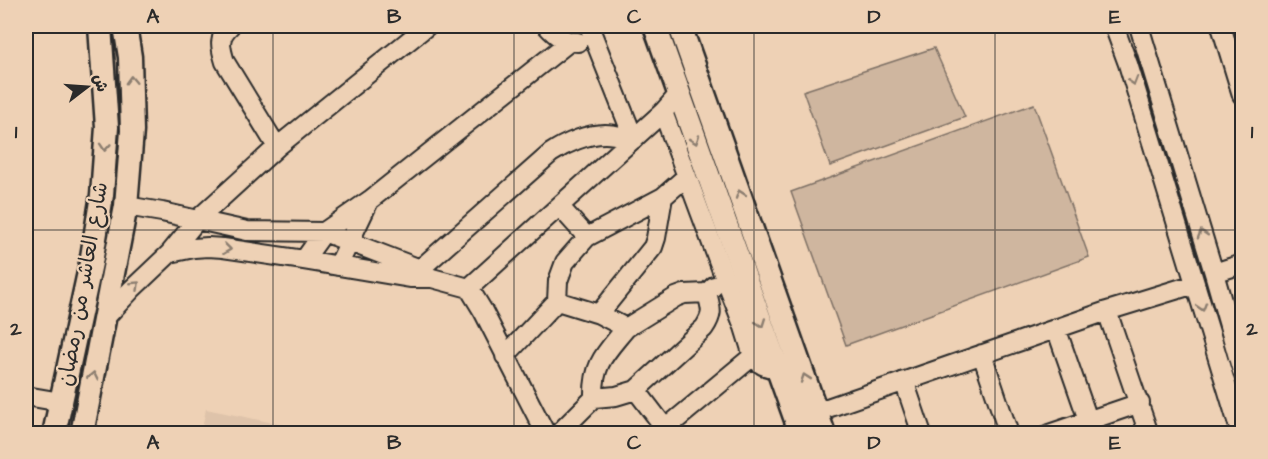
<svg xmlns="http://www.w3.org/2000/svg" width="1268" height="459" viewBox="0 0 1268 459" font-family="'Architects Daughter','Playpen Sans Arabic',sans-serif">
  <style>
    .built { fill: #dec3aa }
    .green { fill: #cfb69f; stroke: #7d7065; stroke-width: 1.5 }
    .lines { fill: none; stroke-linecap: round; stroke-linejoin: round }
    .minor-casing { stroke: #2b2b2b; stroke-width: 22 }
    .major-casing { stroke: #2b2b2b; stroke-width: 27 }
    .minor { stroke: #eed1b5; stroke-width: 18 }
    .major { stroke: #eed1b5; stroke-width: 22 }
    .oneway { stroke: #8c7e70 }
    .grid { fill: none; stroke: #2b2b2b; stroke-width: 1.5; stroke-opacity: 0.55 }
    .labels { text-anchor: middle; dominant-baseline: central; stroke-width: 4.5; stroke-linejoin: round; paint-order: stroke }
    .street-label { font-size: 21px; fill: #2b2b2b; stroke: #eed1b5 }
    .neatline { fill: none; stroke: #2b2b2b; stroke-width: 2 }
    .grid-label { font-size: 20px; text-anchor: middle; font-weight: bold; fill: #2b2b2b }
  </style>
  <rect width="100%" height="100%" fill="#eed1b5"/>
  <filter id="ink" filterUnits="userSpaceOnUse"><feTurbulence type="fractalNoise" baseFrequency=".0167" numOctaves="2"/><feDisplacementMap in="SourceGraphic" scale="12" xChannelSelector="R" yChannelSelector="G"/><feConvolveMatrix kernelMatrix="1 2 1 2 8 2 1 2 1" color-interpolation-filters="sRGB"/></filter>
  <g filter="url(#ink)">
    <path class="built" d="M206,409L323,433H201Z"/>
    <path class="green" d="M934,48L965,117L830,166L803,91Z
      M1034,104L1089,257L846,345L791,192Z"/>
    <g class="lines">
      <defs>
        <path id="minor" d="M230,26C218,37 220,46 225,62L277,147
          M547,26C556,36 564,42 578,42
          M589,26L634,139
          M1114,26L1128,64L1241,434
          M1139,26L1214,273L1242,371
          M1221,26L1242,95
          M663,112L724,276L744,327L753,356
          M126,206L162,212L247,231L324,232L420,269L430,277
          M587,237L663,197
          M170,253L194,248L208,247L223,248L304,260L410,278H432L469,288L483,311L546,434
          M304,260L324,232L370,200L569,42
          M338,266L369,201
          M1214,273L1242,264
          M411,277L551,153C566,143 587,134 605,134C615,134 624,137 634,139
          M469,288L663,112L679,94
          M557,301L558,281L565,262L587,237L560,207
          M1107,311L1195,284
          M104,319L132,289L170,253L197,220L277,147L427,26
          M626,328L676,297L684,294L707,293L714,286
          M1056,328L1093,434
          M982,354L1009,434
          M505,356L557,301L599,314L653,247L656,238L663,197L687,176
          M904,381L922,434
          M636,390L665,428
          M26,396L61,402
          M594,398L616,396L636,390L704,328C714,313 711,309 707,293
          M816,412L1107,311L1149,434
          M558,434L594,398C593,363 605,354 626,328L599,314
          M659,434L753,356C760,365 765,368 777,368
          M1049,434L1140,403"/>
        <path id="major" d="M655,26L801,434
          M680,26L824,434
          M54,434L91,263L102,195L107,127L100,26
          M82,434L126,206L132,131L130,57L125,26"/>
      </defs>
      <use href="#minor" class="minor-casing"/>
      <use href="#major" class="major-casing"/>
      <use href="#minor" class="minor"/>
      <use href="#major" class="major"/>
    </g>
    <defs><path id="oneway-chevron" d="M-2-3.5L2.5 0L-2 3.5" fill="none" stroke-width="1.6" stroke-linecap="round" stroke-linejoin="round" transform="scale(1.5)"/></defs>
    <g class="oneway">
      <use href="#oneway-chevron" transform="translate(131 80) rotate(-92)"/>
      <use href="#oneway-chevron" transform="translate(1133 81) rotate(73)"/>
      <use href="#oneway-chevron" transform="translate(695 140) rotate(71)"/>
      <use href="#oneway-chevron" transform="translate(105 147) rotate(94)"/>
      <use href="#oneway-chevron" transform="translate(740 194) rotate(-109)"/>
      <use href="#oneway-chevron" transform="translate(1202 234) rotate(-107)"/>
      <use href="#oneway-chevron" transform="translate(227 249) rotate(7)"/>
      <use href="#oneway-chevron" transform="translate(136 285) rotate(-44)"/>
      <use href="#oneway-chevron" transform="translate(1202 307) rotate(73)"/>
      <use href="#oneway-chevron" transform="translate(761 323) rotate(70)"/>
      <use href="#oneway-chevron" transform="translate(93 376) rotate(-79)"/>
      <use href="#oneway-chevron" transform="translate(805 378) rotate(-109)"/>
    </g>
  </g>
  <path class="grid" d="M273,26V434M514,26V434M754,26V434M995,26V434M26,230H1242"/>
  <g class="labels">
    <g class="street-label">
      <text transform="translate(83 284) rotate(-80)">شارع العاشر من رمضان</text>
    </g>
  </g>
  <rect width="1268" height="459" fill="none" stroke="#eed1b5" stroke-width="66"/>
  <g transform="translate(87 87) rotate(73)" stroke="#eed1b5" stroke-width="4.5" paint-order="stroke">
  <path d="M0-4.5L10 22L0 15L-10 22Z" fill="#2b2b2b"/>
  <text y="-9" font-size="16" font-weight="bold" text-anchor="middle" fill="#2b2b2b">ش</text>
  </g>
  <rect x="33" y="33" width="1202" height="393" class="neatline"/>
  <g class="grid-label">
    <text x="153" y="23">A</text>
    <text x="394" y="23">B</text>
    <text x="634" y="23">C</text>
    <text x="874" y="23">D</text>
    <text x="1115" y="23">E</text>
    <text x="16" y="138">1</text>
    <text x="1252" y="138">1</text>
    <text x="16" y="335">2</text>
    <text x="1252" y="335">2</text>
    <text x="153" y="449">A</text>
    <text x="394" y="449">B</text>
    <text x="634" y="449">C</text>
    <text x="874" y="449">D</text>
    <text x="1115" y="449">E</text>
  </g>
</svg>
